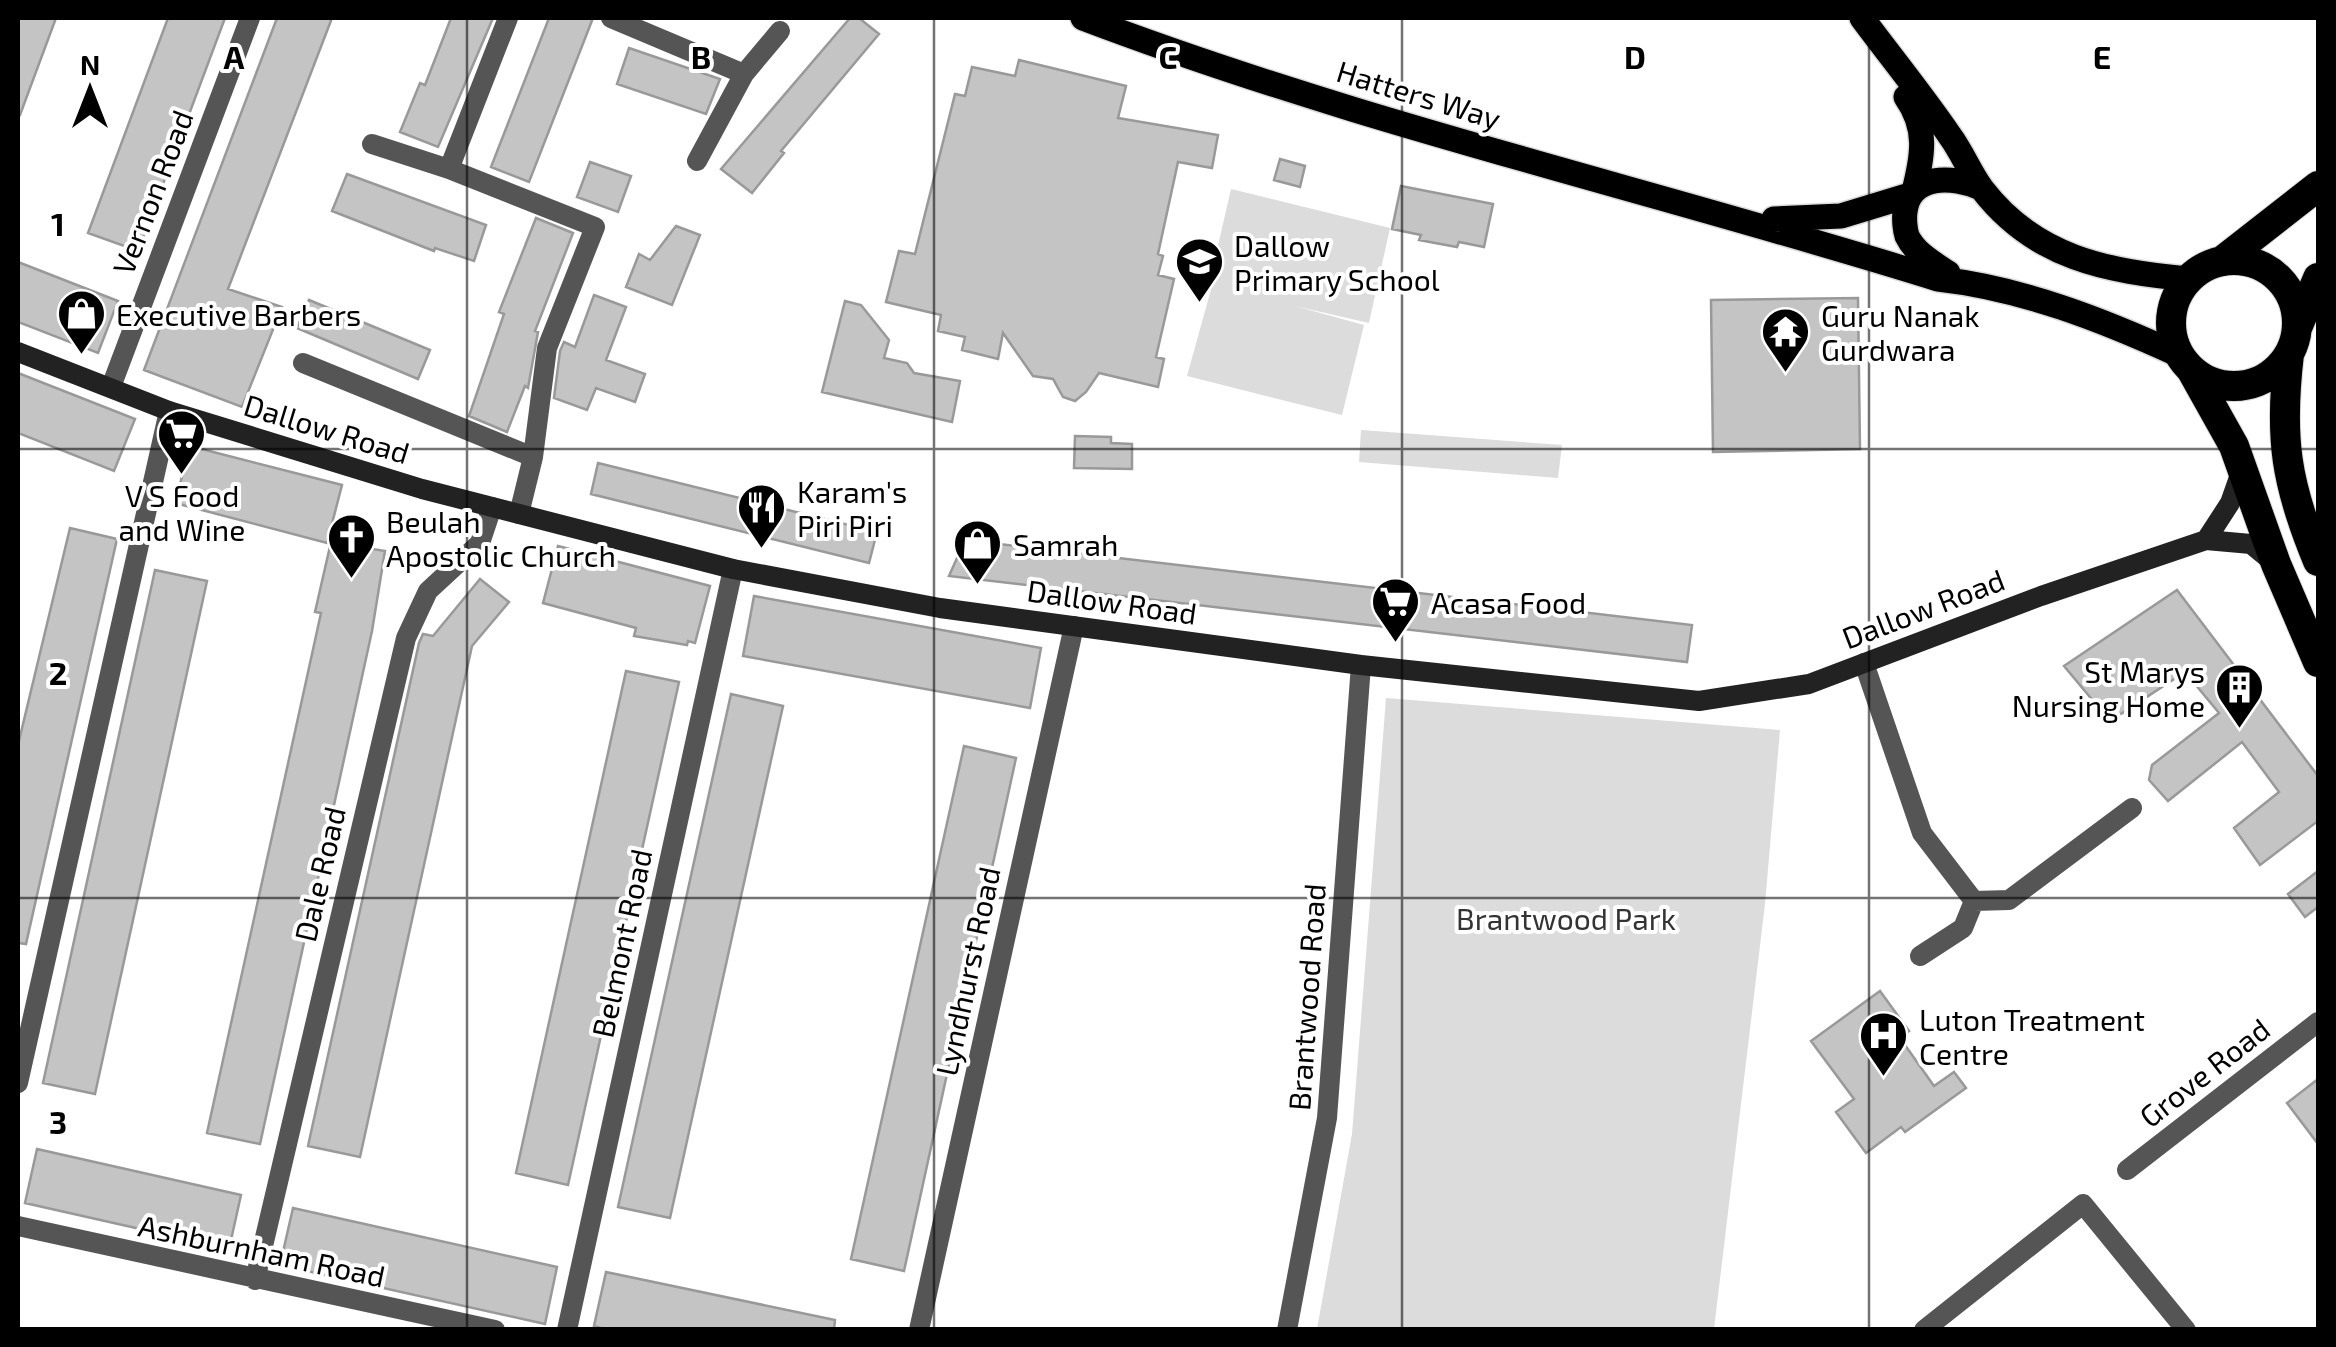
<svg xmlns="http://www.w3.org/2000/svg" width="2336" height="1347" viewBox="0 0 2336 1347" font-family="'Exo 2',sans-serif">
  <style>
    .green { fill: #dcdcdc }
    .building { fill: #c4c4c4; stroke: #999; stroke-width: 2.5 }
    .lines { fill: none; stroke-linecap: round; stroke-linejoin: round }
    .primary-casing { stroke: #dbdbdb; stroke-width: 28 }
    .highway-casing { stroke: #dbdbdb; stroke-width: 32 }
    .street { stroke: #555; stroke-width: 20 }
    .secondary { stroke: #222; stroke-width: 20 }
    .primary { stroke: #000; stroke-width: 25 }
    .highway { stroke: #000; stroke-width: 30 }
    .grid { fill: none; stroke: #000; stroke-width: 2.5; stroke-opacity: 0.55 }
    .labels { text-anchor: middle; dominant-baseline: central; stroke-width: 8; stroke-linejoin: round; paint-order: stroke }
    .street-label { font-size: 30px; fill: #000; stroke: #fff }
    .poi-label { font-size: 30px; fill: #000; stroke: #fff; text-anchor: start }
    .park-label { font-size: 30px; fill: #333; stroke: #fff }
    .grid-label { font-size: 32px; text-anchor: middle; font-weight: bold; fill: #000; stroke: #fff; stroke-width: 8; stroke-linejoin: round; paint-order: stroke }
  </style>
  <rect width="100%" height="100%" fill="#fff"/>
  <path class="green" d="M1231,189L1390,228L1369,323L1295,306L1364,325L1342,415L1187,376L1212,286L1209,285Z
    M1361,430L1562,445L1558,478L1359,462Z
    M1386,698L1780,730L1765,904L1714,1329H1317L1352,1134Z"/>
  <path class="building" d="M18,18H56L20,115L18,114Z
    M168,18H225L138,251L88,233Z
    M277,18H332L228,289L282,307L242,407L144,370Z
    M451,18H493L438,147L400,132L420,83L425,85Z
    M549,18H593L529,182L491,167Z
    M850,18H859L879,34L781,151L784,153L752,193L721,169Z
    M629,48L720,79L706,114L617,84Z
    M1019,60L1126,86L1118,118L1218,135L1212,168L1178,162L1158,254L1163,256L1158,275L1174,279L1156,357L1164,359L1158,387L1099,373L1086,392L1075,401L1063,397L1053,379L1033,376L1003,333L998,359L962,350L965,337L938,331L941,315L886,302L899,251L915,254L955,94L965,96L972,67L1015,76Z
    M1280,159L1305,166L1300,187L1274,180Z
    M590,162L631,176L618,212L577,197Z
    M347,174L486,225L474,261L435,248L434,251L332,211Z
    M1401,186L1493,204L1484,247L1459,242L1457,247L1419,240L1421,235L1392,229Z
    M536,218L573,233L535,331L538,332L528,388L525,386L507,432L469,416L504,314L499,312Z
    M676,226L700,235L672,305L626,287L639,254L650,260Z
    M18,262L118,301L98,353L18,322Z
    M594,295L626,307L606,360L645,374L635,402L596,388L587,410L554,398L560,351L564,342L575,347Z
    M1858,298L1860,449L1713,452L1711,300Z
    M309,300L430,350L418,379L297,328Z
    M845,301L861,305L889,340L884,358L907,363L914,373L960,381L952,422L822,392Z
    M18,373L135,419L114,471L18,433Z
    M1075,436L1111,437V443L1132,444V469L1074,468Z
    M190,446L342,485L327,543L175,503Z
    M598,463L877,532L869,563L591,494Z
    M70,528L117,539L26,944L18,943V745Z
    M965,540L1692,625L1687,662L949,576Z
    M331,542L385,551L372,631L260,1144L207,1133L321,613L315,612Z
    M558,546L710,586L695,643L688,641L687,645L634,636L636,628L543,603Z
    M155,570L207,581L95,1094L43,1083Z
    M480,579L509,602L472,646L360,1157L308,1146L419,643L423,634L433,636Z
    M2177,590L2318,776V821L2260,865L2234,828L2279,792L2242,742L2168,801L2149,780L2152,765L2219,713L2185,672L2110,721L2064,666Z
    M754,596L1041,648L1030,708L743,656Z
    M626,671L679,682L568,1185L516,1173Z
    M731,694L783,706L670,1218L618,1207Z
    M964,746L1016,758L904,1271L851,1259Z
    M2318,871V907L2305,917L2288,894Z
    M1880,991L1909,1031L1900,1038L1934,1086L1954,1072L1966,1088L1905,1132L1901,1127L1866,1153L1836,1112L1854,1099L1811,1041Z
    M2318,1079V1144L2287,1103Z
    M37,1149L241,1195L229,1249L25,1203Z
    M293,1208L557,1267L545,1324L280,1265Z
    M606,1272L835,1320L834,1330H607L594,1326Z"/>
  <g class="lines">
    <defs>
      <path id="primary" d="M1083,18C1362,124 1653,190 1938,279C2021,288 2103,320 2179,355
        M1862,18C1891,57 1922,95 1950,136C1962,152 1970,173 1982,189C2035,258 2106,271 2188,279
        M1906,97C1928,128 1923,156 1914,191
        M1774,219L1841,216L1910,195
        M1948,273C1933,263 1915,253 1907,236C1905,230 1904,219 1905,212C1909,173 1954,176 1981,188"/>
      <path id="highway" d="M2171 323a63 63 0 1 1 126 0a63 63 0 1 1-126 0Z
        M2222,261L2318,186
        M2297,328L2318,278
        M2289,354C2279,438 2286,484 2318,561
        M2192,371L2234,446L2276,564L2318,662"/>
    </defs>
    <use href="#primary" class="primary-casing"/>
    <use href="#highway" class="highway-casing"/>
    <path class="street" d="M611,18L744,74
      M372,144L449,169L595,227L547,348L533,457L519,514
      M697,161L744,74L780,31
      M449,169L508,18
      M303,363L533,457
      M111,387L250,18
      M1864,663L1922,833L1974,901L1963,928L1920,956
      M1974,901L2009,900L2132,808
      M18,1083L169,411
      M2127,1170L2318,1022
      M18,1226L495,1330
      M255,1280L406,638L428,591L480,543L492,507
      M567,1330L733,569
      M919,1330L1074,626
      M1287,1330L1327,1118L1361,665
      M1924,1330L2083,1204L2186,1330"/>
    <path class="secondary" d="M18,352L169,411L422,489L733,569L940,608L1361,665L1699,701L1809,684L2041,596L2206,540L2251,544L2274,563
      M2206,540L2230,503L2242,469"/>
    <use href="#primary" class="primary"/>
    <use href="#highway" class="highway"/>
  </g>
  <path class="grid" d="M467,18V1330M934,18V1330M1402,18V1330M1869,18V1330M18,449H2318M18,898H2318"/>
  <defs>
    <symbol id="school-pin" viewBox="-11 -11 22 30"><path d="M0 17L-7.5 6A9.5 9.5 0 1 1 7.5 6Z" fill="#000" stroke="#fff"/><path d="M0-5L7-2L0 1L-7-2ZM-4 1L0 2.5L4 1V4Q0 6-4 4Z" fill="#fff"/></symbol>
    <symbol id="shop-pin" viewBox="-11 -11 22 30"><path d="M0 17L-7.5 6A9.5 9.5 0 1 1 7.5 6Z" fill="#000" stroke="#fff"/><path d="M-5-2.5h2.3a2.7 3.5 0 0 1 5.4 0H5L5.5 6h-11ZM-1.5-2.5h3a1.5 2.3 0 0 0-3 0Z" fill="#fff"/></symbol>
    <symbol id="temple-pin" viewBox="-11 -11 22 30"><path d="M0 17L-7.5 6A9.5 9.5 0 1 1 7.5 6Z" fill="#000" stroke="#fff"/><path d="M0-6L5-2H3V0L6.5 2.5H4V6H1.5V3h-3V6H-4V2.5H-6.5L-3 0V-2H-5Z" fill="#fff"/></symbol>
    <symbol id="supermarket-pin" viewBox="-11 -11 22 30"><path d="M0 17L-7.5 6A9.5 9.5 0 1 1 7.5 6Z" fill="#000" stroke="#fff"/><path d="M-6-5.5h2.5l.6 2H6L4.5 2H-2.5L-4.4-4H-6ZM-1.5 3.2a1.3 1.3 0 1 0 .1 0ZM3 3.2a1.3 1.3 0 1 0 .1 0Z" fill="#fff"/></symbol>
    <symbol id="restaurant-pin" viewBox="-11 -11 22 30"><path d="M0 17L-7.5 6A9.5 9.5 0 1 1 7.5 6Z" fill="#000" stroke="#fff"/><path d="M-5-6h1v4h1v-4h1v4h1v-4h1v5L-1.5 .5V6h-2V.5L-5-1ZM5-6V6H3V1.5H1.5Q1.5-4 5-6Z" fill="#fff"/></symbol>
    <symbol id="church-pin" viewBox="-11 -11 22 30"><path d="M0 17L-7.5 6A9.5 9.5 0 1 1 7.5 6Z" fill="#000" stroke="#fff"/><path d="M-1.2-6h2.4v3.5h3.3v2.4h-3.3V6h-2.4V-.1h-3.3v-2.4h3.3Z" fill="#fff"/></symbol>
    <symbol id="building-pin" viewBox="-11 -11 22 30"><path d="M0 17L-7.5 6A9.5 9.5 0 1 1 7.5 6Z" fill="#000" stroke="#fff"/><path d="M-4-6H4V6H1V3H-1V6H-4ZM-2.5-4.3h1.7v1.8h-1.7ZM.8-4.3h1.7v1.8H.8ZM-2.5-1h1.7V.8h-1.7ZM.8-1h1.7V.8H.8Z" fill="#fff"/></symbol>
    <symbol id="hospital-pin" viewBox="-11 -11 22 30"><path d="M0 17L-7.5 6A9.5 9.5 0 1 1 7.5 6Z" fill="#000" stroke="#fff"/><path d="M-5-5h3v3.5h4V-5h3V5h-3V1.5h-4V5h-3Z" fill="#fff"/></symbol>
  </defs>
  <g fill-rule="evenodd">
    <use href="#school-pin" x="1172" y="234" width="55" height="75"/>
    <use href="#shop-pin" x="54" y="286" width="55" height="75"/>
    <use href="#temple-pin" x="1758" y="304" width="55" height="75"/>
    <use href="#supermarket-pin" x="154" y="406" width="55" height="75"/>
    <use href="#restaurant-pin" x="734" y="480" width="55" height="75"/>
    <use href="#church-pin" x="324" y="510" width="55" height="75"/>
    <use href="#shop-pin" x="950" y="516" width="55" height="75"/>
    <use href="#supermarket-pin" x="1368" y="574" width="55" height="75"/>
    <use href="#building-pin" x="2212" y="660" width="55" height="75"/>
    <use href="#hospital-pin" x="1856" y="1008" width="55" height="75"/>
  </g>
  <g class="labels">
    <g class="street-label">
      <text transform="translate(1419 94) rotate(17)">Hatters Way</text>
      <text transform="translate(152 192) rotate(-69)">Vernon Road</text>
      <text transform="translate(327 428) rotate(17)">Dallow Road</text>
      <text transform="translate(1112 601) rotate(8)">Dallow Road</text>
      <text transform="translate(1923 608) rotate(-21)">Dallow Road</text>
      <text transform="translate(319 874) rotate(-77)">Dale Road</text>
      <text transform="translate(621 943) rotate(-78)">Belmont Road</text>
      <text transform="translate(967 971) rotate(-78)">Lyndhurst Road</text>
      <text transform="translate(1306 997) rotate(-86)">Brantwood Road</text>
      <text transform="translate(2204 1072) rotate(-38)">Grove Road</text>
      <text transform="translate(262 1250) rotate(12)">Ashburnham Road</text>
    </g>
    <g class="poi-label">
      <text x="1234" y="245">Dallow<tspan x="1234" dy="34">Primary School</tspan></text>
      <text x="116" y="314">Executive Barbers</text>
      <text x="1821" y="315">Guru Nanak<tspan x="1821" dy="34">Gurdwara</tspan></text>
      <text x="797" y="491">Karam's<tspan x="797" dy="34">Piri Piri</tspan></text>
      <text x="182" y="495" text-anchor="middle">V S Food<tspan x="182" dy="34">and Wine</tspan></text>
      <text x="386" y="521">Beulah<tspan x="386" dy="34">Apostolic Church</tspan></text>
      <text x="1013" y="544">Samrah</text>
      <text x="1431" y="602">Acasa Food</text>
      <text x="2205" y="671" text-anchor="end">St Marys<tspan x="2205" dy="34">Nursing Home</tspan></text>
      <text x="1919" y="1019">Luton Treatment<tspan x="1919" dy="34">Centre</tspan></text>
    </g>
    <g class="park-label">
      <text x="1566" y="918">Brantwood Park</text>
    </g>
  </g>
  <g class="grid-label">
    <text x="234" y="69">A</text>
    <text x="701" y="69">B</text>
    <text x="1168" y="69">C</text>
    <text x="1635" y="69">D</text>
    <text x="2102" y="69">E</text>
    <text x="58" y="236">1</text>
    <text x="58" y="685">2</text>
    <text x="58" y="1134">3</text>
  </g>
  <rect width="2336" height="1347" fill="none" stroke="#000000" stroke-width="40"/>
  <g transform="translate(90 90)" stroke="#ffffff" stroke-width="8" paint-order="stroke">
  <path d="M0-8L18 38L0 25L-18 38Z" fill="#000000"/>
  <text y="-15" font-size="28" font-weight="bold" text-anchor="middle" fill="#000000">N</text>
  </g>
</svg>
